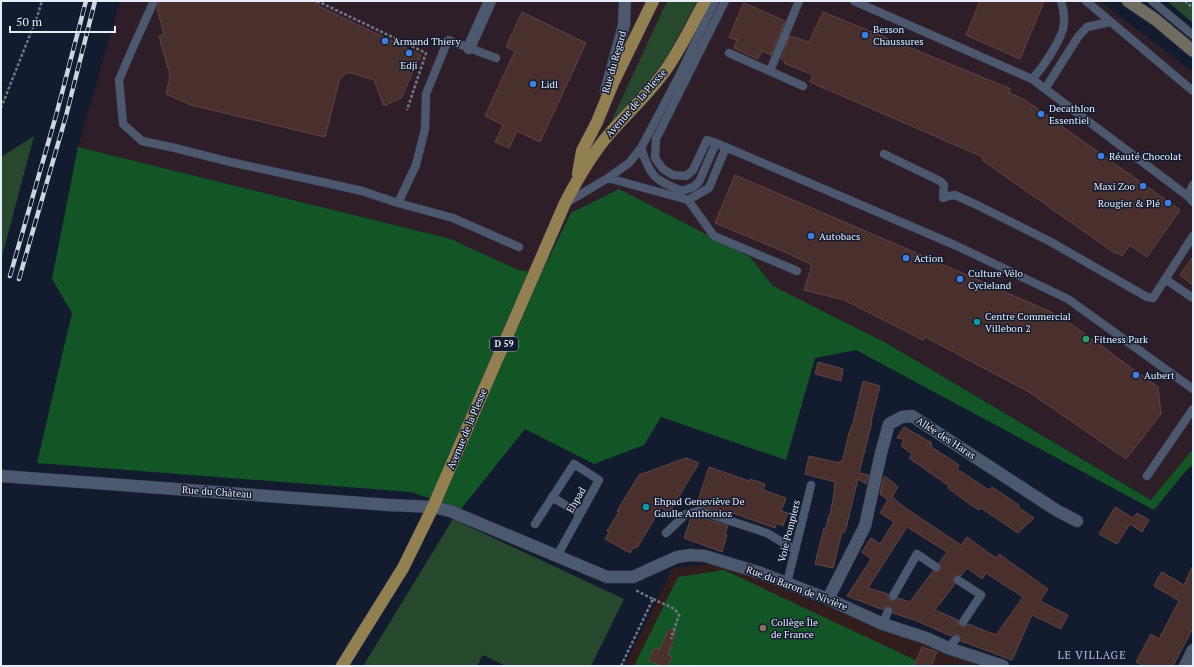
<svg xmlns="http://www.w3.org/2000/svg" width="1194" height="667" viewBox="0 0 1194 667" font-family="'PT Serif',serif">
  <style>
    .commercial { fill: #2d1e28 }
    .education { fill: #301d1c }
    .green { fill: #26482c }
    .forest { fill: #135625 }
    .building { fill: #4a302d; stroke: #614542; fill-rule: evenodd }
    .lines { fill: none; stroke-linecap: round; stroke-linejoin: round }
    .lane-casing { stroke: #343948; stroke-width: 9 }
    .street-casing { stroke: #343948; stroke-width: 13 }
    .secondary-casing { stroke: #343948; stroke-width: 13 }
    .primary-casing { stroke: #343948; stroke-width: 13 }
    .path { stroke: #707889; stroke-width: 2.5; stroke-dasharray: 3 2; stroke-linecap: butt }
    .lane { stroke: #4c586e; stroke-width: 8 }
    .street { stroke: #4c586e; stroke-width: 12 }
    .secondary { stroke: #706c60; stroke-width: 12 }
    .primary { stroke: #938051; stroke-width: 12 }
    .rail-casing { stroke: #cdd4e3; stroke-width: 4.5 }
    .rail { stroke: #131c2f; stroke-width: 3; stroke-dasharray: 9; stroke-linecap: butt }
    .shop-dot { fill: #3f7fe0; stroke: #131c2f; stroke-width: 1.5 }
    .culture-dot { fill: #0f9aa8; stroke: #131c2f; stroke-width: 1.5 }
    .leisure-dot { fill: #2e9e5b; stroke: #131c2f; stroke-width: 1.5 }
    .education-dot { fill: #8d6e63; stroke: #131c2f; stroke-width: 1.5 }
    .labels { text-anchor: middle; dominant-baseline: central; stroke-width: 3; stroke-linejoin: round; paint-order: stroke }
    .shield { fill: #131c2f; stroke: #a6aebd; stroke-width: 1 }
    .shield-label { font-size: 9px; font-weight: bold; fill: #e5ecfa }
    .poi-label { font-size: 10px; fill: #e5ecfa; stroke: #131c2f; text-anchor: start }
    .street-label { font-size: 10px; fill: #e5ecfa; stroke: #131c2f }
    .neighbourhood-label { font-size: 11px; letter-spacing: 1px; fill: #b3c0da; stroke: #131c2f }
  </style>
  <rect width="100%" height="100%" fill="#131c2f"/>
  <path class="commercial" d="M120,1H1100L1193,72V449L1152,500L888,344L773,286L750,257L571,213L541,273L518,270L451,239L78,147Z"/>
  <path class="education" d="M721,563L834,609L981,666H625L673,568Z"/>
  <path class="green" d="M667,1H697L667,57L639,94L610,124Z
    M1167,1H1193V23Z
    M34,136L1,260V157Z
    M453,519L624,599L591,666H506L483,655L477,666H363Z"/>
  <path class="forest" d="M78,147L451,239L518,270L541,273L571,213L619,189L750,257L773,286L888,344L1151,500L1193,449V464L1184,473L1154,510L856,350L815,358L786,460L661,417L644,445L594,464L525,429L461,509L411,492L37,463L72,313L52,279Z
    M724,570L928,666H634L678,577Z"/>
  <path class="building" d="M160,1H315L321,7L421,55L401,98L384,106L374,80L348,72L340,78L325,137L191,105L166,94L170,75L159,36L164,35L157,8Z
    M980,1H1044L1020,59L966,35Z
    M744,3L785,21L771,55L762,51L758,59L734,48L737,40L729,37Z
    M522,12L586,43L540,142L517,131L509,148L495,142L503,125L485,116L515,51L506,47Z
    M823,12L1011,89L1008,92L1025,100L1180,210L1147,257L1130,245L1122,256L1117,252L1116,254L982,160L983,157L810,82L813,75L784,63L785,61L781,59L790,36L809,42Z
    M735,175L928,258L1060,316L1158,387L1161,414L1126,459L1029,392L925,337L923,340L844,300L804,290L812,265L785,252L715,223Z
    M1193,257V285L1180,275Z
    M818,362L843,369L841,381L815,374Z
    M863,381L880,386L871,422H872L859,473L869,475L866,484L858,479L845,532H842L833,568L815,564L824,528H826L829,515H830L835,488L834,487L835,482L805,474L809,456L840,463V461L842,462L849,433L853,423Z
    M904,427L932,443L931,446H930L959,465L957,469L989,490L992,487L1019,505L1018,507L1034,518L1018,533L981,508L979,510L968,503L948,488L949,486L909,458L912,454L901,446L904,439L897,438Z
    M686,458L699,463L669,513L661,508L637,548L634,547L630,553L605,539L609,532L607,531L619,512L617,511L639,475Z
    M709,467L749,481L750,479L765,484L763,490L786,498L781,511L788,513L783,526L777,523L775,528L733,513L732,516L702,506H696Z
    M885,476L898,487L892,497L904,507L961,545L967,537L996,558L999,554L1048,589L1040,601L1068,615L1061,629L1032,615L1012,660L961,641V637L957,634H954L951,636L917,621L893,613V610L890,606H887L883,609H881L847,596L871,559L862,552L871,538L880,544L894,522L880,513L888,500L880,494L883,479ZM907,527L947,552L939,563L941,567L940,570L936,572L933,571L910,602L898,598L896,601H893L888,599V594L868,588ZM967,568L982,579L986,573L1023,597L996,635L968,624L965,627H960L958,624V620L935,610L955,584L953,580L954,577L958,575L961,576Z
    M1115,507L1133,518L1137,513L1149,520L1142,532L1130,524L1117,544L1099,534Z
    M700,517L728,526L725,534L727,535L722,552L684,538L691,518Z
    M1193,565V628L1173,666H1144L1136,662L1151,634L1159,639L1179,601L1154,586L1158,578L1162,572L1184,585Z
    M669,629L676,632L668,655L672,657L667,666H661L648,660L655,648L659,650Z
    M922,647L937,652L931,666H914Z"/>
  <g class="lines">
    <defs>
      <path id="lane" d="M154,1L134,45L119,80L123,124L142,141L175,148L230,162L331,184L362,191L398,203L416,165L425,129L426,94L448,40L496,58
        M854,1L1032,79L1189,197L1193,202
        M1086,1L1193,91
        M1152,1L1193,35
        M729,53L803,86
        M770,71L799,1
        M1032,79C1042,69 1059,43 1063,29C1065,20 1064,10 1061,1
        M1045,89L1078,37L1087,27L1110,22
        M716,143L707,140L693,170L686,176L673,175L663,169L655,158L656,139L725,1
        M641,148C650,177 655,180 682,191L693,187L699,182L716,143L957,246L1068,299L1193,389
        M884,154L940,181L944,185L943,198L948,196L955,195L977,205L1051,242L1147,297L1153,298L1193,236
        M608,178L688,200L709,188L726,147
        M1189,197L1191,189L1193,185
        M688,200L714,236L797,271
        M398,203L453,218L519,247
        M566,203L608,178L629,163L641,148L680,74L715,1
        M1165,279L1193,298
        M1147,476L1193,409
        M552,497L579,513
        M535,524L574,464L599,480L557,556
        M666,533L686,514L700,511L767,533L795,550
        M958,580L981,595L963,622
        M787,583L811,485
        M893,596L917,554L936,567
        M883,624L888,611
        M948,648L956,639"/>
      <path id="street" d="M469,48L490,1
        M606,91L624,25L625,1
        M1,476L389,505L433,507L450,511L607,577H633L677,557L691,555L705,556L761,573L828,599L883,624L926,638L948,648L1003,666
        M828,599L865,526L881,453L889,424L902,417L912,416L1056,510L1077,521
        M1185,666L1193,650"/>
      <path id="secondary" d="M1128,1L1156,20L1193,51"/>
      <path id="primary" d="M578,174L582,151L597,122L613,83L653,1
        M342,666L403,568L433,507L565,203C578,178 592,153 611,132C628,113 647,95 662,75C679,53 691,26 705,1"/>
    </defs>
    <use href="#lane" class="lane-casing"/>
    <use href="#street" class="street-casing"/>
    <use href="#secondary" class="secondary-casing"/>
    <use href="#primary" class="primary-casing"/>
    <path class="path" d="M317,1L426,53L407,110
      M1185,1L1193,8
      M1,108L37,17L42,1
      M653,599L675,609L679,615L671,639
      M621,666L653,599L635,590"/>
    <use href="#lane" class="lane"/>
    <use href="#street" class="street"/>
    <use href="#secondary" class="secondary"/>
    <use href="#primary" class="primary"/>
    <defs>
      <path id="rail" d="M10,276L57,112L86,1
        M19,279L66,116L95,1"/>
    </defs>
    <use href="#rail" class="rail-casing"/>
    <use href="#rail" class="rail"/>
  </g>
  <g class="shop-dot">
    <circle cx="865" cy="35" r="4"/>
    <circle cx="385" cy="41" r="4"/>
    <circle cx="409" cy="53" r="4"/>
    <circle cx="533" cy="84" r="4"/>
    <circle cx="1041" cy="114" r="4"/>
    <circle cx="1101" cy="156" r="4"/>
    <circle cx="1143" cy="186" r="4"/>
    <circle cx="1168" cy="203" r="4"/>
    <circle cx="811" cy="236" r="4"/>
    <circle cx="906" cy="258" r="4"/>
    <circle cx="960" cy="279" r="4"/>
    <circle cx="1136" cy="375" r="4"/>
  </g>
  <g class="culture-dot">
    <circle cx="977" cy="322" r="4"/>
    <circle cx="646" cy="507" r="4"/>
  </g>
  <circle class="leisure-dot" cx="1086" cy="339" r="4"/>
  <circle class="education-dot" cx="763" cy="628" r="4"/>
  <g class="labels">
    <rect class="shield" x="490" y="337" width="28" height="14" rx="3"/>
    <g class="shield-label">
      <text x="504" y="344">D 59</text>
    </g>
    <g class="poi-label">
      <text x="873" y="29">Besson<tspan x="873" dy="12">Chaussures</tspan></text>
      <text x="393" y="41">Armand Thiery</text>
      <text x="409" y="65" text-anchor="middle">Edji</text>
      <text x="541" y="84">Lidl</text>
      <text x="1049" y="108">Decathlon<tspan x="1049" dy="12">Essentiel</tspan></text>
      <text x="1109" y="156">Réauté Chocolat</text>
      <text x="1135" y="186" text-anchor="end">Maxi Zoo</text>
      <text x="1160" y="203" text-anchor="end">Rougier &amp; Plé</text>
      <text x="819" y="236">Autobacs</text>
      <text x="914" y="258">Action</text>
      <text x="968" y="273">Culture Vélo<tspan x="968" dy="12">Cycleland</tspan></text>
      <text x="985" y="316">Centre Commercial<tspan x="985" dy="12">Villebon 2</tspan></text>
      <text x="1094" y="339">Fitness Park</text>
      <text x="1144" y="375">Aubert</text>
      <text x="654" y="501">Ehpad Geneviève De<tspan x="654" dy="12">Gaulle Anthonioz</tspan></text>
      <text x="771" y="622">Collège Île<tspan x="771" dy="12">de France</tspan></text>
    </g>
    <g class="street-label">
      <text transform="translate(614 62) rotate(-74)">Rue du Regard</text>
      <text transform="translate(636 103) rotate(-49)">Avenue de la Plesse</text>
      <text transform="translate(467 429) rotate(-67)">Avenue de la Plesse</text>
      <text transform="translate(946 438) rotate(33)">Allée des Haras</text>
      <text transform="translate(217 492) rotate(4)">Rue du Château</text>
      <text transform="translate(576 500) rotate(-60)">Ehpad</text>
      <text transform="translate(789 531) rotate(-76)">Voie Pompiers</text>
      <text transform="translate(797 588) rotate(21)">Rue du Baron de Nivière</text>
    </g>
    <g class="neighbourhood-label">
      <text x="1092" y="655">LE VILLAGE</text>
    </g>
  </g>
  <rect width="1194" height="667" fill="none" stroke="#e5ecfa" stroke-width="4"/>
  <path d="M10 26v6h105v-6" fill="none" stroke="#e5ecfa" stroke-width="2"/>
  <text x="16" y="26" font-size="12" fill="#e5ecfa" stroke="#131c2f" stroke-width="3" paint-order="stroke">50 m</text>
</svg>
